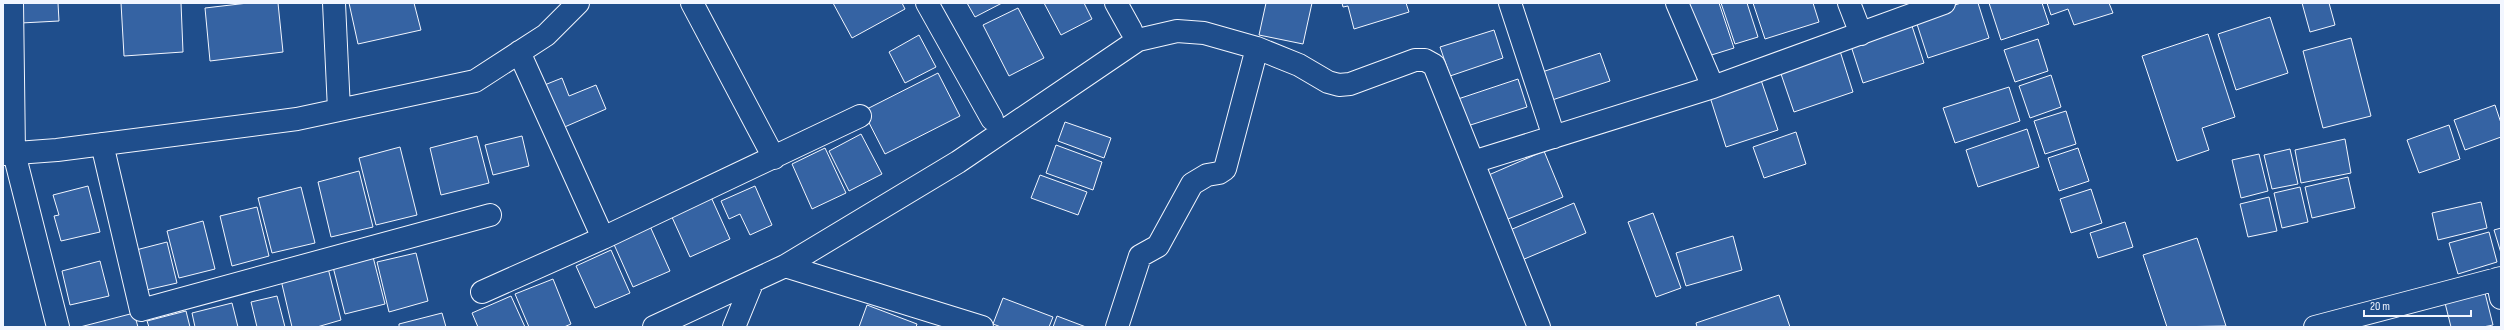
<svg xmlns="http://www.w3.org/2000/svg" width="2504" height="330" viewBox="0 0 2504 330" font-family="'Sofia Sans Condensed',sans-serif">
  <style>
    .building { fill: #3563a3; stroke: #f2f6ff }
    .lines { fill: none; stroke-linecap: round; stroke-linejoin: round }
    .minor-casing { stroke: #f2f6ff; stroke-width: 24 }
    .minor { stroke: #1f4e8c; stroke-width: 22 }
  </style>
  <rect width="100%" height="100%" fill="#1f4e8c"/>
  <path class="building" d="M20,3H58L59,21L21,23Z
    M121,3H181L183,52L124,56Z
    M248,3H278L283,52L210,61L205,8Z
    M349,3H414L421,30L358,44Z
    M833,3H902L905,9L852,38Z
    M967,3H1002L975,17Z
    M1044,3H1084L1092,19L1061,35Z
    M1266,3H1312L1303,44L1259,35Z
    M1342,3H1406L1409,12L1354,29L1348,6L1343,7Z
    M1687,3H1719L1734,48L1705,57Z
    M1721,3H1747L1758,37L1735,44Z
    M1753,3H1813L1819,22L1765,39Z
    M1961,3H1978L1989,38L1928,58L1915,18Z
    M1989,3H2042L2049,24L2001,40Z
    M2047,3H2109L2113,13L2074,25L2068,9L2051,15Z
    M2302,3H2329L2335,25L2310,32Z
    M1018,8L1044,58L1009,76L983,25Z
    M2270,17L2288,73L2236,90L2218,34Z
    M1912,26L1924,63L1863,83L1851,46Z
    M1494,30L1503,58L1450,76L1440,47Z
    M2208,34L2235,117L2202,128L2209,150L2177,161L2142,56Z
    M919,35L936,67L905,83L889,52Z
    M2351,38L2371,116L2323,128L2303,51Z
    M2038,39L2048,71L2015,82L2004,50Z
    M1840,51L1853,92L1794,112L1780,71Z
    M1600,53L1610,81L1546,102L1536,74Z
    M938,73L960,116L885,154L863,111Z
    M2051,75L2061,107L2030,118L2019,86Z
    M1760,77L1778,130L1726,147L1709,94Z
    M562,78L569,96L596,85L606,109L560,129L542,86Z
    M1518,79L1527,107L1461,128L1452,101Z
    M2009,87L2020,121L1955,143L1943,108Z
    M2495,105L2501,123V137L2465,150L2454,120Z
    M2066,111L2076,144L2045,154L2034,121Z
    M1065,122L1111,138L1104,158L1058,141Z
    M2449,125L2460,159L2419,173L2407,140Z
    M2027,129L2039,167L1978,187L1966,150Z
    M1796,132L1806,164L1764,178L1753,147Z
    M861,134L882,174L849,191L829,151Z
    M477,136L489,183L441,195L430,148Z
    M522,136L529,166L493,175L485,145Z
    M2345,139L2351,173L2301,183L2295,150Z
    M1056,145L1102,162L1093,190L1046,173Z
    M400,147L417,215L376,225L359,158Z
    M825,148L846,193L812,209L792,164Z
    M2078,148L2089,181L2059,191L2048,158Z
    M2290,149L2298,184L2272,189L2264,155Z
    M1544,151L1563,197L1503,221L1484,177Z
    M2259,154L2268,191L2241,198L2232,160Z
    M359,171L373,227L331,237L318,182Z
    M1040,175L1087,192L1078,215L1031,198Z
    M2348,177L2355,208L2312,218L2305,187Z
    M88,186L100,232L61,241L54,216L59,215L53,195Z
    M755,186L772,225L750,235L740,214L729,219L721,201Z
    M301,187L315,243L272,253L258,198Z
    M2300,187L2308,222L2282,228L2274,193Z
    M2091,189L2102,223L2071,233L2060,199Z
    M711,197L730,239L690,257L671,215Z
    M2269,197L2277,231L2248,237L2240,204Z
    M2481,202L2487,228L2438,240L2432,213Z
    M1574,203L1586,233L1522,260L1510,230Z
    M257,207L269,256L232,266L220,216Z
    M1653,213L1681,288L1656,297L1628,222Z
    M203,221L215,269L179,278L167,231Z
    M2125,222L2133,247L2098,258L2090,233Z
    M649,224L670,271L633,287L612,240Z
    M2501,228V253L2494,230Z
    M2489,232L2497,262L2458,274L2449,243Z
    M1733,236L1742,270L1686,286L1676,253Z
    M2197,238L2226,326L2167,327L2143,255Z
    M167,242L177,283L142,291L132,251Z
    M611,250L630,293L595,308L576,266Z
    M372,253L385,304L345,314L332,263Z
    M416,253L428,301L389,312L377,262Z
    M100,261L109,296L70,305L62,271Z
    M328,268L341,320L317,327H292L281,280Z
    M553,279L571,324L564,327H529L515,294Z
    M2484,289L2493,325L2483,327H2451L2444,299Z
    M1779,295L1790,327H1697L1696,323Z
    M277,296L285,327H257L251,302Z
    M511,296L525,327H478L472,313Z
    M1003,298L1053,317L1049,327H1001L993,324Z
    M232,303L238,327H195L192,313Z
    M867,305L917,324L916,327H859Z
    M186,311L190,327H149L147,321Z
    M134,313L138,327H80Z
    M442,313L446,327H399V324Z
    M1057,316L1086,327H1053Z"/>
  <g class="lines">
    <defs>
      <path id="minor" d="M12,3L14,153L58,327
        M334,3L339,110
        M692,3L774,158
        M927,3L992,119
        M1116,3L1131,30
        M1510,3L1554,137
        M1677,3L1713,87
        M1849,3L1861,34
        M519,52L603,238
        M102,144L141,310L490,215
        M3,154L57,150L297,119L475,81L546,35L578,3
        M1473,162L1713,87L1944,3
        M785,266L982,327
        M2497,279L2501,298
        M482,292L603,238L860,116
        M654,327L785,266L958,162L1138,40L1177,31L1204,33L1257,48L1299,65L1328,82L1339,85L1350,84L1415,60H1425L1434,65L1539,327
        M734,327L752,283
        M1117,327L1140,256L1158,246L1192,184L1207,175L1219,173L1225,169L1257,48
        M2315,327L2501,278"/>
    </defs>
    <use href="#minor" class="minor-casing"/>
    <use href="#minor" class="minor"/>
  </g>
  <rect width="2504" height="330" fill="none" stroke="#f2f6ff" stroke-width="8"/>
  <path d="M2364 310v6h107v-6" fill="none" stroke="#f2f6ff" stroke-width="2"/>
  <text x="2370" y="310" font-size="12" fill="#f2f6ff" stroke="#1f4e8c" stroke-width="3" paint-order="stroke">20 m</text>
</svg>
